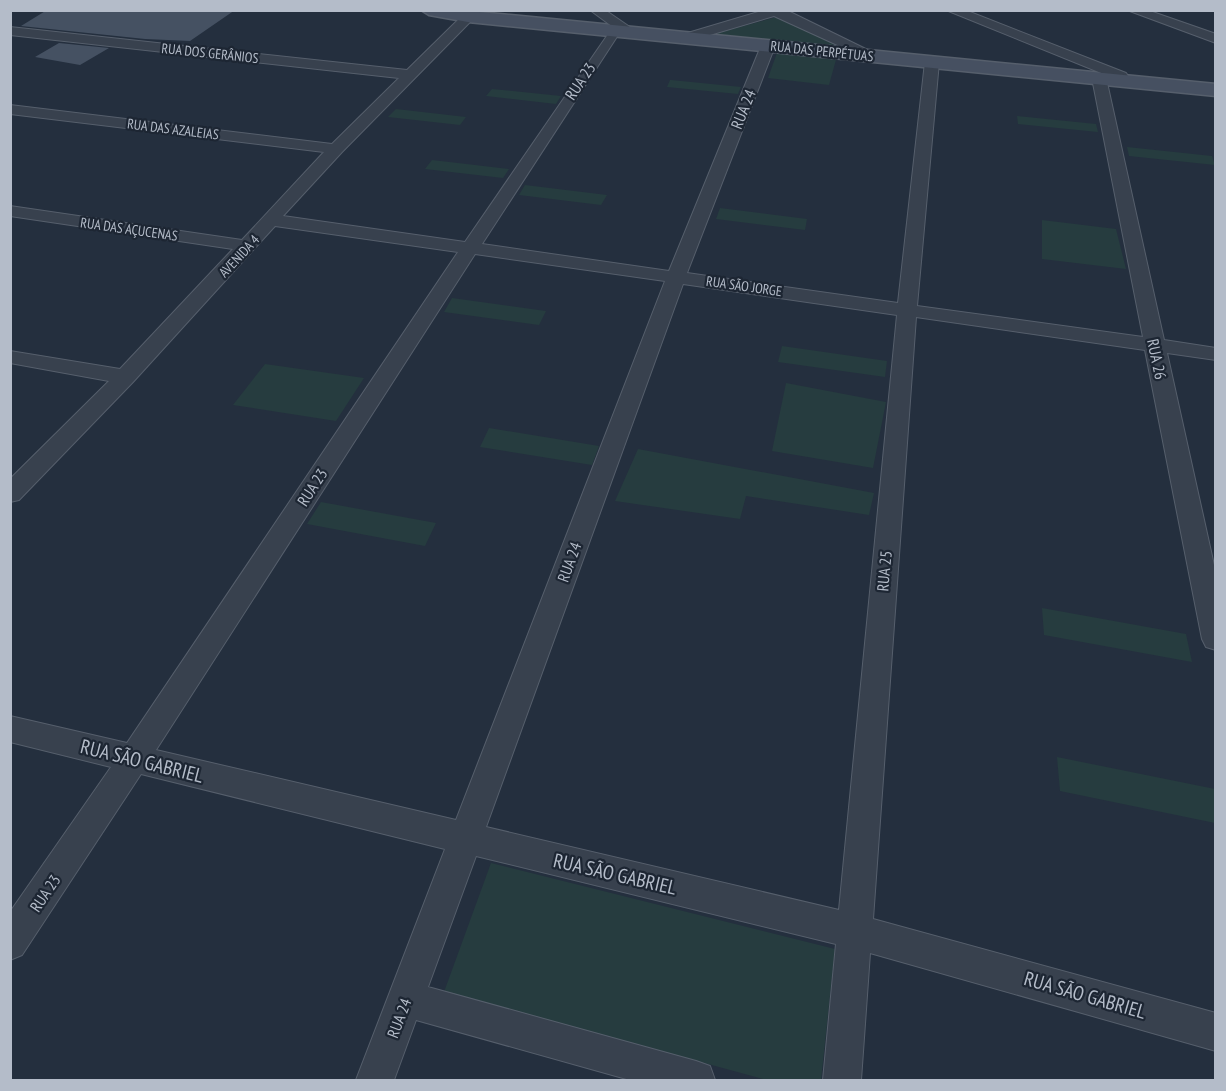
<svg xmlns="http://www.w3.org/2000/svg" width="1226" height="1091" viewBox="0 0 1226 1091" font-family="'PT Sans Narrow',sans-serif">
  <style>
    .green { fill: #263c3f }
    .building { fill: #455162 }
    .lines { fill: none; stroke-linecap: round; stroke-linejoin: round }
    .street-casing { stroke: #565f6c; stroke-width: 2 }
    .secondary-casing { stroke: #565f6c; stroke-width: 3 }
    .street { fill: #38414e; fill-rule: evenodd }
    .secondary { fill: #465061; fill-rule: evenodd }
    .labels { text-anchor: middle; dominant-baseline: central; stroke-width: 4.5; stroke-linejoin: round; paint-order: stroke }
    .far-street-label { font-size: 14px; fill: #b4bcc9; stroke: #1d2633 }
    .street-label { font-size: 16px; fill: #b4bcc9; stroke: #1d2633 }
    .near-street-label { font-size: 20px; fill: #b4bcc9; stroke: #1d2633 }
  </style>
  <rect width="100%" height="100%" fill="#242f3e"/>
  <path class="green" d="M780,16L842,46L846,50L711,35Z
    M778,50L837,56L829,85L768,78Z
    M670,80H671L741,87L738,94L667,87Z
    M492,89L561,96L556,104L486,96Z
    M396,109L466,117L460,125L388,117Z
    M1017,116L1096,124L1098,132L1018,124Z
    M1127,147L1212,156L1215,165L1129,156Z
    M432,160L509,169L503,178L425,169Z
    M525,185L607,195L601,205L519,195Z
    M720,208L807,219L805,230L716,219Z
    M1042,220L1116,229L1126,269L1042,259Z
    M452,298L546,311L539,325L444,312Z
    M782,346L887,361L885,377L778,362Z
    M265,364L364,378L336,421L233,405Z
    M786,383L886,402L873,468L772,451Z
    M489,428L599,446L592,465L480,447Z
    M638,449L874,493L869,515L746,496L740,519L615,501Z
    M321,502L436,523L425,546L307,524Z
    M1042,608L1186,634L1192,662L1044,635Z
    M1057,757L1215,789V823L1060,791Z
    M491,863L835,949L821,1080H767L444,992Z"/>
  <path class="building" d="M47,10H235L190,41L145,39L21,26Z
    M59,43L109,48L80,65L35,57Z"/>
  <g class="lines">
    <defs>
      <path id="street" d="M590,10H605L637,32L630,36L620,32L482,244L669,271L761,46L768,42L775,46L687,273L898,303L925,62L932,58L939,62L917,306L1143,337L1092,78L1099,74L1106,78L1164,340L1216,348V360L1167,353L1216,574V650L1206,647L1202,639L1145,350L916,317L873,919L1216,1013V1051L870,953L861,1080H823L836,944L476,856L428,987L696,1061L710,1066L715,1080H630L416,1020L394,1080H356L445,849L141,774L22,955L10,960V912L111,767L10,742V716L127,743L458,252L275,226L133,382L19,500L10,502V479L109,381L10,363V351L120,369L233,249L10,216V206L242,240L324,152L10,114V105L332,144L399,78L10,35V27L407,70L464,14H472L474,17L472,20L342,152L283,216L465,242L613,27ZM475,254L665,281L456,820L156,750ZM683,284L897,315L839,910L486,827Z
        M765,10H786L880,56L873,60L868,59L774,16L686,42L679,38L681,35Z
        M946,10H965L1126,73L1128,76L1126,79H1116Z
        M1127,10H1147L1216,34V43Z"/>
      <path id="secondary" d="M421,10H459L1216,84V96L468,22L429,15Z"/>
    </defs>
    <use href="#street" class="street-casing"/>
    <use href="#secondary" class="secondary-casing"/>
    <use href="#street" class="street"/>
    <use href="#secondary" class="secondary"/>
  </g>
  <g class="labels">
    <g class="far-street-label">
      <text transform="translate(822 51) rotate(6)">RUA DAS PERPÉTUAS</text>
      <text transform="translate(210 53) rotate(6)">RUA DOS GERÂNIOS</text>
      <text transform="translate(173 129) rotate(7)">RUA DAS AZALEIAS</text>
      <text transform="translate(129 229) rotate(8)">RUA DAS AÇUCENAS</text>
      <text transform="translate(239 256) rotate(-47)">AVENIDA 4</text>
      <text transform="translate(744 286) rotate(8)">RUA SÃO JORGE</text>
    </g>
    <g class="street-label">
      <text transform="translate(580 81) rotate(-56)">RUA 23</text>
      <text transform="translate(743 109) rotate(-68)">RUA 24</text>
      <text transform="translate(1157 359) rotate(78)">RUA 26</text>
      <text transform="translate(312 487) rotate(-57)">RUA 23</text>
      <text transform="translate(569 562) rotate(-70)">RUA 24</text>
      <text transform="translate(884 571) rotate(-85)">RUA 25</text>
      <text transform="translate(45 893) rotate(-56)">RUA 23</text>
      <text transform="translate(399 1018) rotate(-69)">RUA 24</text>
    </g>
    <g class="near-street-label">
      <text transform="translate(142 761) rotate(14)">RUA SÃO GABRIEL</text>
      <text transform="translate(615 874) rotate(13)">RUA SÃO GABRIEL</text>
      <text transform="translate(1085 995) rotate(16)">RUA SÃO GABRIEL</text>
    </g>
  </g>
  <rect width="1226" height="1091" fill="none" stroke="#b4bcc9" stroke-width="24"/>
</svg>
